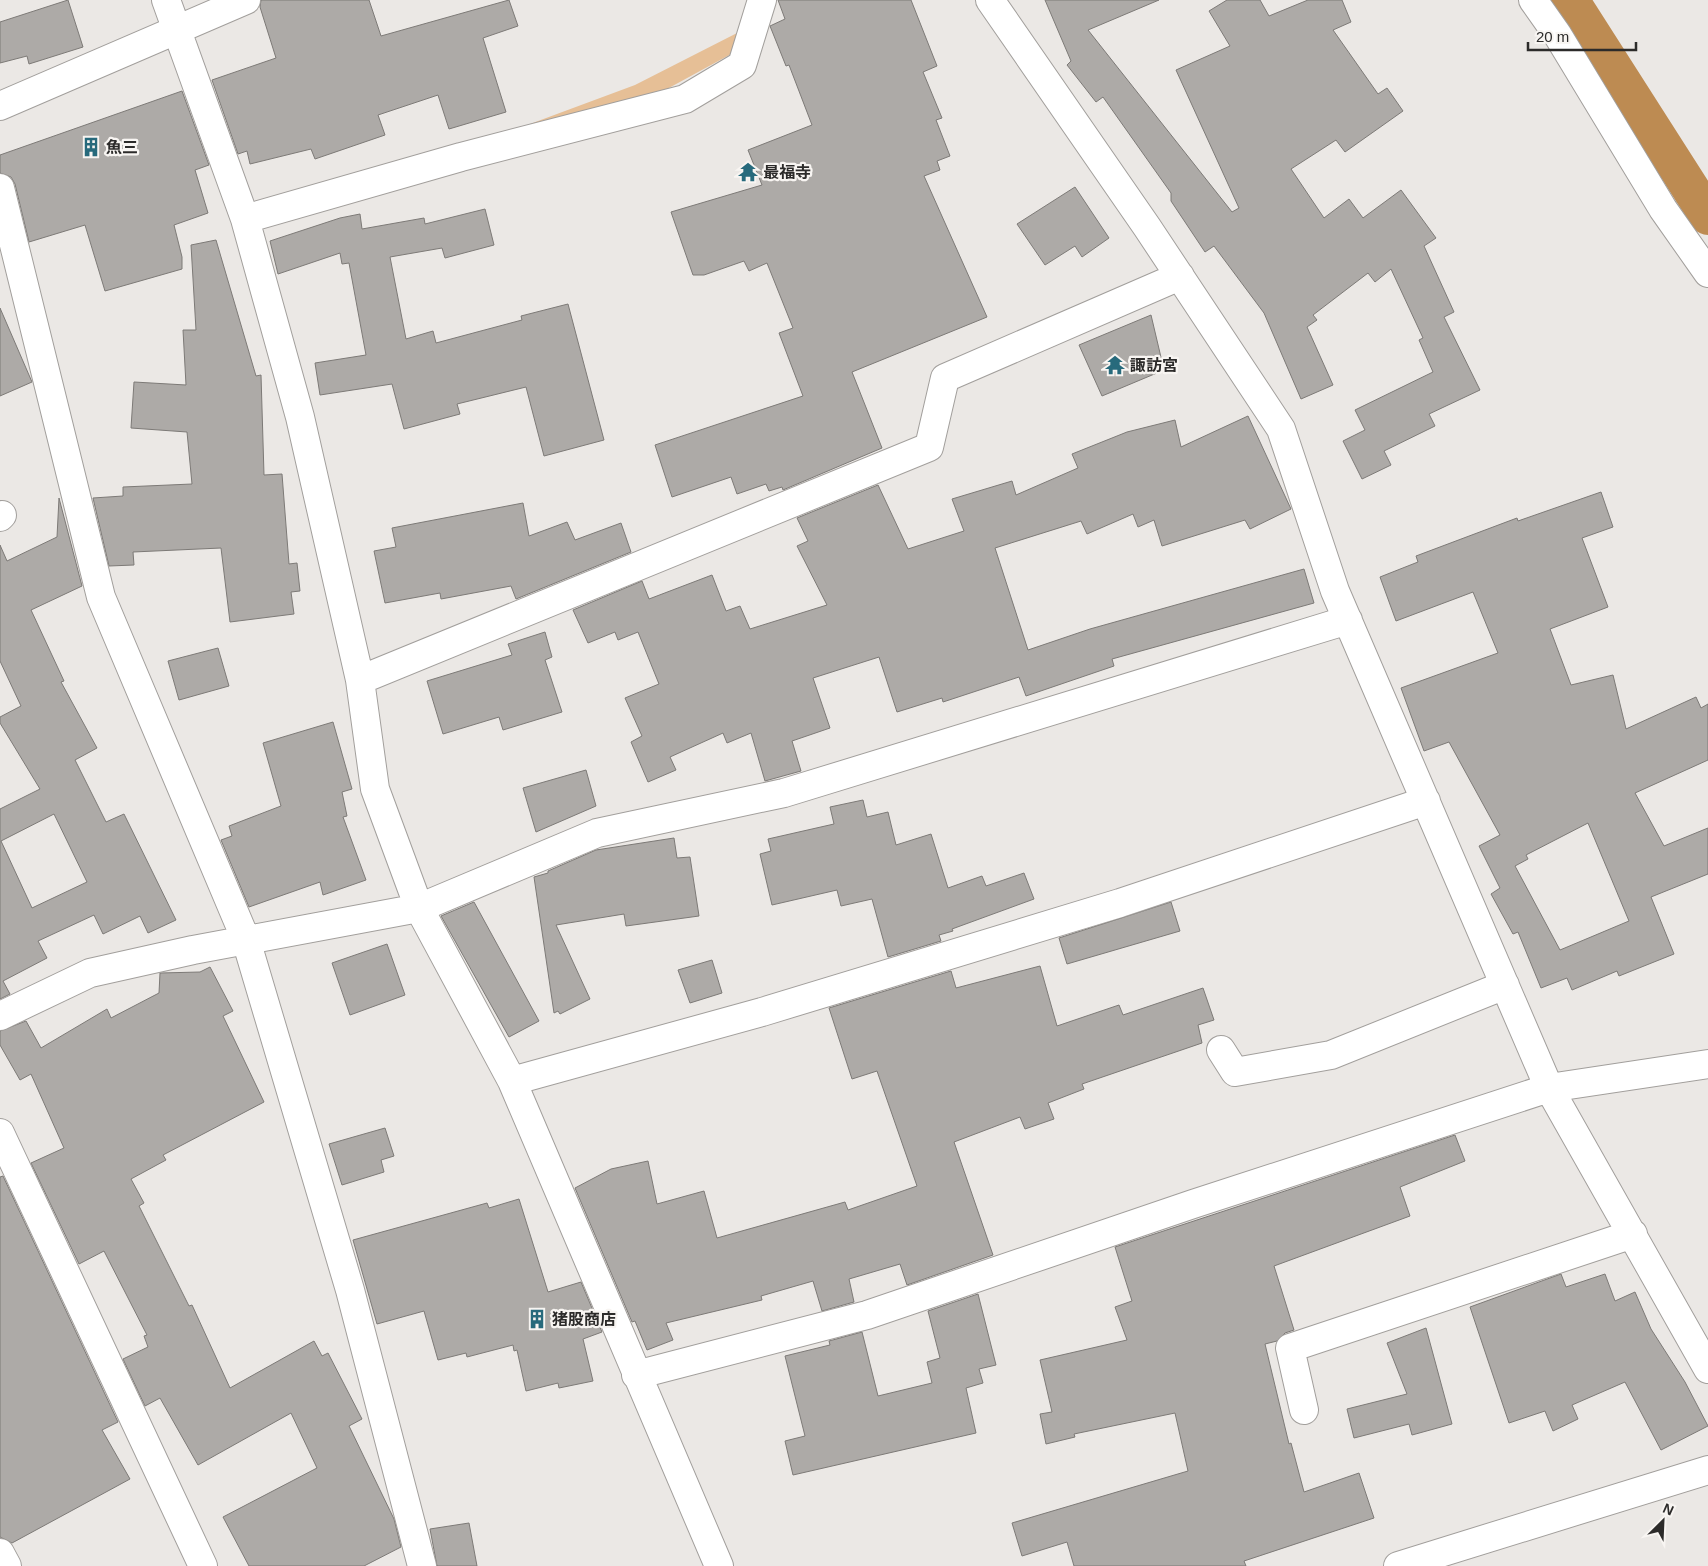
<svg xmlns="http://www.w3.org/2000/svg" width="1708" height="1566" viewBox="0 0 1708 1566" font-family="Helvetica,'Noto Sans JP',sans-serif">
  <style>
    .green { fill: #e6bf96 }
    .lines { fill: none; stroke-linecap: round; stroke-linejoin: round }
    .canal { stroke: #bd8b52; stroke-width: 38 }
    .building { fill: #adaaa7; stroke: #7d7a77; fill-rule: evenodd }
    .minor-casing { stroke: #a29f9c; stroke-width: 30 }
    .minor { stroke: #fff; stroke-width: 28 }
    .labels { text-anchor: middle; dominant-baseline: central; stroke-width: 4.5; stroke-linejoin: round; paint-order: stroke }
    .poi-label { font-size: 16px; font-weight: bold; fill: #2c2b2a; stroke: #f8f5f2; text-anchor: start }
  </style>
  <rect width="100%" height="100%" fill="#ebe8e5"/>
  <path class="green" d="M739,32L744,47L645,101L535,141L530,124L635,85Z"/>
  <g class="lines">
    <path class="canal" d="M1570,0L1708,216"/>
  </g>
  <path class="building" d="M68,0L83,47L29,64L27,56L0,63V22Z
    M261,0H369L381,36L509,0L518,26L483,38L506,112L449,129L438,95L378,115L385,135L315,159L311,149L250,164L247,151L238,154L212,80L276,58L260,7Z
    M778,0H911L937,66L923,72L942,118L936,120L950,156L937,161L940,170L924,176L987,317L852,372L882,448L783,490L782,487L769,491L766,484L737,494L731,477L672,497L655,445L803,396L779,333L793,328L767,263L749,271L744,261L704,275H693L671,212L762,185L748,150L812,125L789,65L786,66L770,26L785,19Z
    M1045,0H1159L1088,30L1232,212L1239,208L1176,70L1230,46L1209,11L1227,0H1260L1269,16L1308,0H1342L1351,22L1333,30L1378,94L1387,88L1403,111L1345,152L1336,140L1291,169L1324,218L1349,199L1363,218L1401,190L1436,238L1424,246L1454,312L1444,317L1480,390L1429,414L1435,426L1384,451L1391,465L1362,479L1343,441L1365,430L1355,410L1433,372L1419,340L1423,338L1391,269L1375,282L1368,273L1313,315L1317,320L1307,327L1333,385L1301,399L1264,313L1214,246L1205,252L1171,201V193L1103,97L1096,102L1067,65L1071,61Z
    M182,91L209,165L195,170L208,213L174,225L182,257V269L105,291L85,225L29,242L15,184L11,177L0,173V155Z
    M1075,187L1109,238L1082,257L1075,246L1045,265L1017,224Z
    M485,209L494,245L445,258L442,248L390,257L406,339L433,331L436,343L522,320L521,316L568,304L604,440L544,456L526,387L457,404L460,414L404,429L392,384L320,395L315,363L366,355L349,263L342,264L340,253L278,274L270,241L340,218L360,214L362,229L424,218L425,224Z
    M216,240L256,376L261,375L264,475L282,474L289,564L297,563L300,591L291,592L294,614L230,622L221,548L133,552L134,565L109,566L93,498L123,496V487L192,484L187,432L131,428L134,382L186,385L183,330H196L191,245Z
    M0,308L32,382L0,396Z
    M1151,315L1164,370L1102,396L1079,345Z
    M1248,416L1291,509L1250,529L1245,520L1162,546L1154,520L1138,527L1133,514L1087,534L1081,521L995,548L1028,650L1090,629L1304,569L1314,603L1112,659L1114,666L1026,696L1019,677L943,702L942,698L897,712L879,657L813,678L830,728L792,741L801,771L765,781L751,733L727,743L723,733L670,757L676,770L648,782L631,742L642,736L625,698L659,684L638,632L618,640L615,632L588,643L573,610L642,581L649,599L712,575L726,611L740,606L750,629L827,605L797,546L808,541L797,518L878,485L908,549L964,531L952,499L1012,481L1016,495L1078,468L1072,454L1127,432L1175,420L1181,447Z
    M1601,492L1613,527L1582,538L1608,607L1550,629L1571,685L1613,675L1626,729L1696,697L1701,708L1708,704V760L1635,793L1664,846L1708,828V874L1651,897L1674,954L1619,976L1617,971L1572,990L1567,978L1541,988L1518,932L1513,934L1491,894L1500,888L1479,846L1500,835L1449,742L1424,751L1401,688L1498,653L1473,592L1396,621L1380,577L1418,562L1416,556L1517,518L1518,521ZM1588,823L1629,921L1560,950L1515,866L1528,859L1526,855Z
    M59,498L82,586L31,610L64,681L61,682L97,748L75,760L106,822L124,814L176,920L148,933L140,916L103,934L94,915L38,941L47,958L3,981L10,994L0,999V809L40,789L0,723V717L21,706L0,661V545L7,561L57,537ZM54,814L87,882L32,908L1,841Z
    M523,503L529,536L567,522L575,540L621,523L631,552L516,599L511,586L441,599L440,593L385,603L374,551L396,547L392,528Z
    M545,632L552,657L545,660L562,712L503,730L499,717L443,734L427,681L512,655L508,644Z
    M218,648L229,686L179,700L168,661Z
    M333,722L352,789L342,792L347,816L343,817L366,880L323,895L320,882L249,907L221,840L232,836L229,826L281,806L263,743Z
    M586,770L596,806L536,832L523,788Z
    M863,800L867,817L888,812L896,845L931,834L948,888L982,876L986,886L1024,873L1034,899L952,929L953,931L939,935L941,941L888,957L872,899L841,906L837,890L772,905L760,854L771,851L768,839L834,824L830,807Z
    M674,838L677,858L690,857L699,916L626,926L624,914L556,925L590,999L560,1014L558,1011L554,1013L534,877L548,873V871L596,850Z
    M474,902L539,1021L509,1037L441,916Z
    M1171,902L1180,931L1067,964L1059,938Z
    M387,944L405,995L350,1015L332,963Z
    M712,960L722,993L690,1003L678,970Z
    M1040,966L1057,1026L1119,1005L1123,1015L1203,988L1214,1020L1198,1025L1202,1043L1082,1084L1084,1089L1048,1103L1054,1119L1025,1129L1020,1117L954,1142L993,1255L907,1285L900,1264L849,1279L854,1302L822,1311L813,1281L761,1296L762,1300L666,1323L673,1340L647,1350L635,1321L632,1322L575,1188L611,1169L648,1161L657,1204L704,1191L717,1238L845,1202L848,1210L917,1186L877,1071L852,1079L829,1008L951,971L956,988Z
    M210,967L233,1011L223,1016L264,1102L163,1155L166,1160L131,1179L144,1203L139,1206L189,1306L192,1305L230,1388L314,1341L322,1356L328,1353L362,1419L349,1426L394,1519L401,1547L364,1566H249L223,1517L317,1468L291,1413L198,1465L160,1398L145,1406L123,1359L148,1347L144,1336L147,1335L104,1251L79,1264L31,1163L64,1148L31,1074L20,1080L0,1045V1031L26,1021L41,1048L107,1009L111,1018L159,993L160,973L200,972Z
    M385,1128L394,1156L381,1160L384,1172L342,1185L329,1144Z
    M1455,1135L1465,1161L1400,1187L1410,1216L1274,1266L1294,1330L1285,1333L1277,1341L1265,1344L1289,1444L1291,1443L1304,1492L1359,1473L1374,1518L1244,1561L1246,1566H1074L1067,1542L1022,1556L1012,1523L1188,1471L1175,1413L1074,1434L1075,1437L1046,1444L1040,1414L1052,1412L1040,1360L1127,1340L1115,1307L1132,1301L1115,1247Z
    M3,1176L118,1422L102,1430L130,1479L12,1543L0,1537V1177Z
    M519,1199L548,1292L581,1282L602,1332L583,1339L593,1381L559,1388L558,1383L526,1391L517,1350L514,1351L513,1345L467,1357L466,1353L438,1360L424,1311L377,1324L353,1240L487,1203L489,1208Z
    M1561,1274L1566,1287L1605,1274L1615,1301L1635,1292L1651,1329L1685,1382L1708,1426L1661,1450L1625,1382L1572,1405L1578,1419L1553,1431L1545,1411L1509,1423L1470,1307Z
    M978,1294L996,1365L979,1369L983,1383L966,1388L976,1433L793,1475L785,1441L805,1436L785,1356L830,1345L829,1341L862,1332L878,1396L932,1383L927,1362L940,1358L928,1311Z
    M1426,1328L1452,1424L1412,1435L1409,1424L1354,1438L1347,1409L1407,1394L1387,1343Z
    M469,1523L477,1566H437L430,1529Z"/>
  <g class="lines">
    <defs>
      <path id="minor" d="M166,0L245,219L300,417L360,680L375,789L419,908L512,1081L719,1566
        M990,0L1147,227L1281,429L1335,591L1549,1088L1708,1369
        M1533,0L1557,34L1663,209L1708,273
        M0,106L246,0
        M0,188L101,597L246,940L350,1290L422,1566
        M245,219L461,157L685,99L742,65L762,0
        M0,517L2,515
        M360,680L929,447L945,378L1180,276
        M0,1016L90,973L193,950L419,908L597,833L784,793L1348,620
        M1221,1050L1235,1072L1331,1055L1505,985
        M512,1081L762,1012L1120,903L1426,801
        M0,1133L203,1566
        M636,1375L867,1315L1193,1204L1549,1088L1708,1064
        M1304,1410L1290,1348L1633,1234
        M0,1553L7,1566
        M1398,1566L1708,1470"/>
    </defs>
    <use href="#minor" class="minor-casing"/>
    <use href="#minor" class="minor"/>
  </g>
  <defs>
    <symbol id="building-bare" viewBox="-9 -9 18 18"><path d="M-4-6H4V6H1V3H-1V6H-4ZM-2.5-4.3h1.7v1.8h-1.7ZM.8-4.3h1.7v1.8H.8ZM-2.5-1h1.7V.8h-1.7ZM.8-1h1.7V.8H.8Z" fill="#276a7c" stroke="#f8f5f2" stroke-width="2.5" paint-order="stroke"/></symbol>
    <symbol id="temple-bare" viewBox="-9 -9 18 18"><path d="M0-6L5-2H3V0L6.5 2.5H4V6H1.5V3h-3V6H-4V2.5H-6.5L-3 0V-2H-5Z" fill="#276a7c" stroke="#f8f5f2" stroke-width="2.5" paint-order="stroke"/></symbol>
  </defs>
  <g fill-rule="evenodd">
    <use href="#building-bare" x="77" y="133" width="28" height="28"/>
    <use href="#temple-bare" x="734" y="158" width="28" height="28"/>
    <use href="#temple-bare" x="1101" y="351" width="28" height="28"/>
    <use href="#building-bare" x="523" y="1305" width="28" height="28"/>
  </g>
  <g class="labels">
    <g class="poi-label">
      <text x="106" y="147">魚三</text>
      <text x="763" y="172">最福寺</text>
      <text x="1130" y="365">諏訪宮</text>
      <text x="552" y="1319">猪股商店</text>
    </g>
  </g>
  <g transform="translate(1663 1521) rotate(24)" stroke="#f8f5f2" stroke-width="4" paint-order="stroke">
  <path d="M0-4L9 19L0 12L-9 19Z" fill="#2c2b2a"/>
  <text y="-8" font-size="14" font-weight="bold" text-anchor="middle" fill="#2c2b2a">N</text>
  </g>
  <path d="M1528 42v8h108v-8" fill="none" stroke="#2c2b2a" stroke-width="2.5"/>
  <text x="1536" y="42" font-size="15" fill="#2c2b2a" stroke="#f8f5f2" stroke-width="4" paint-order="stroke">20 m</text>
</svg>
